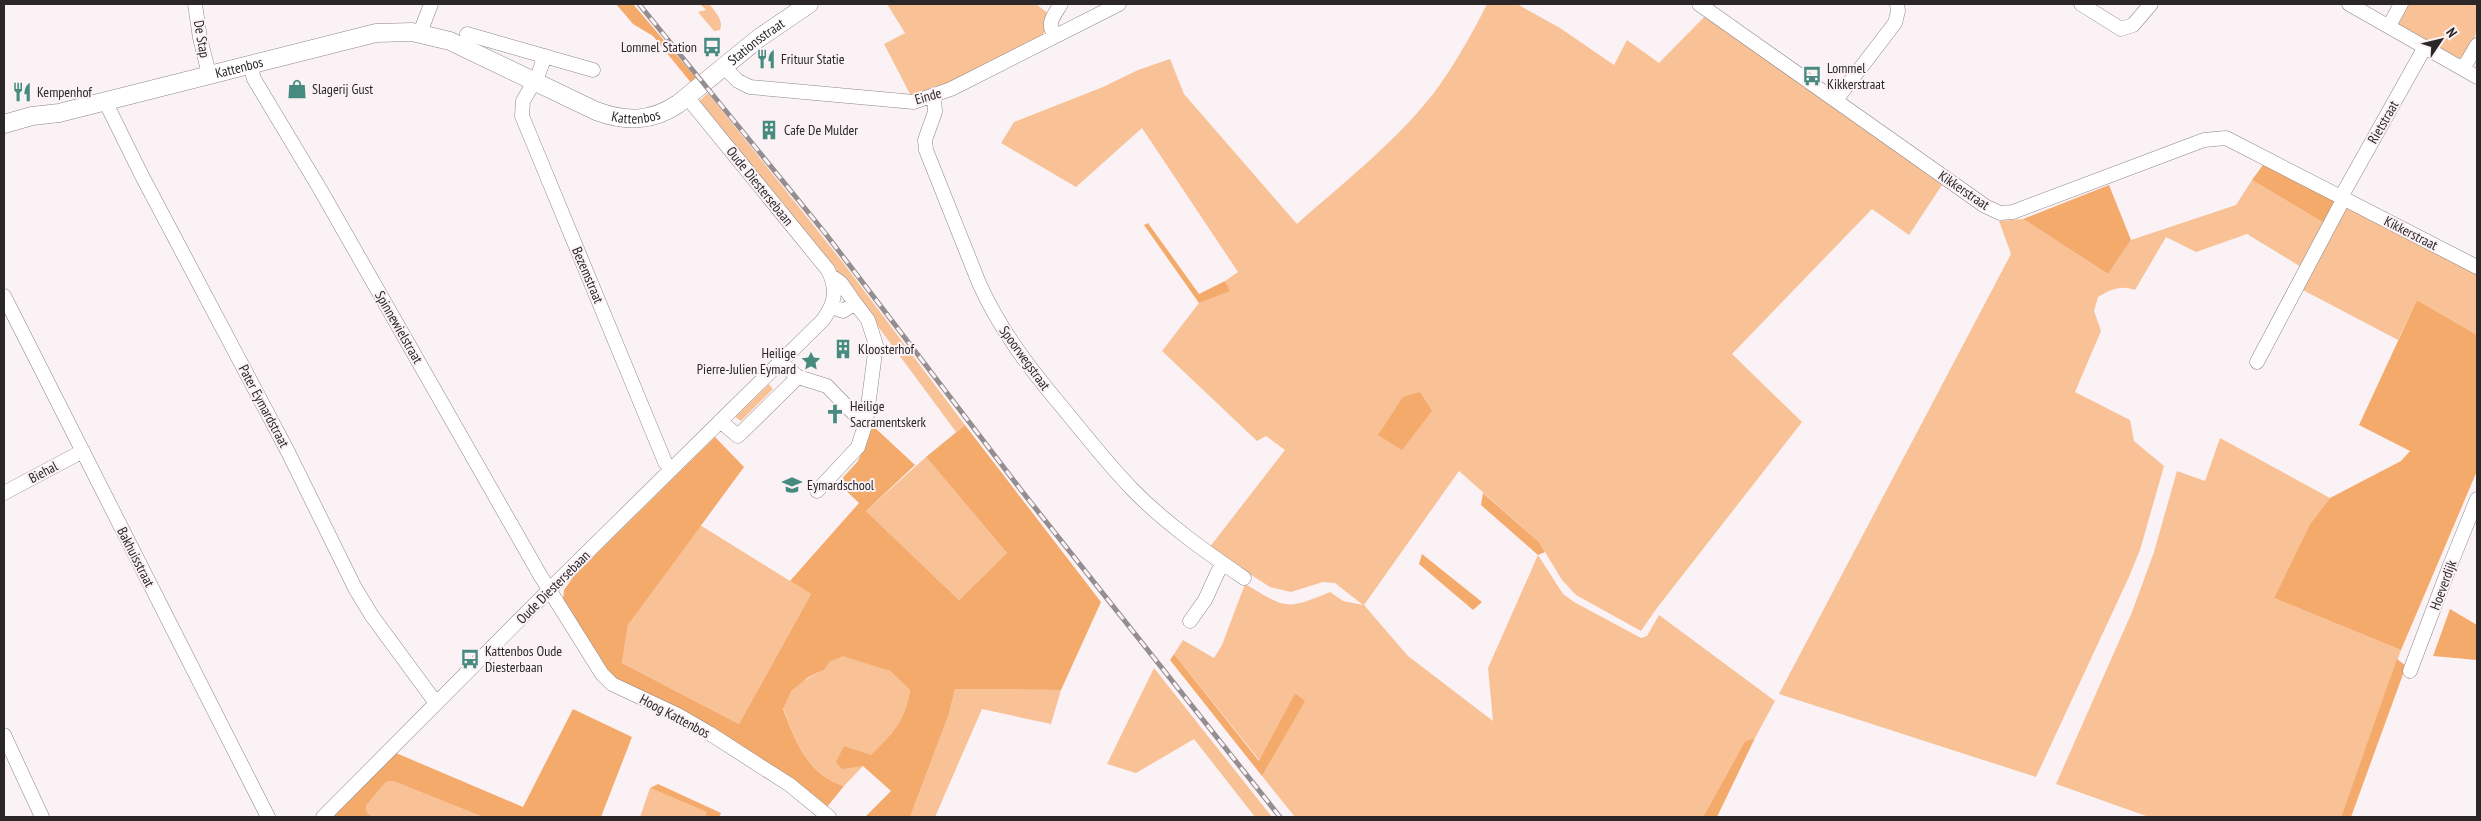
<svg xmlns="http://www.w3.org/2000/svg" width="2481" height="821" viewBox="0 0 2481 821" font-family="'PT Sans Narrow',sans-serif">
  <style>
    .green { fill: #f8c296 }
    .forest { fill: #f4aa6b }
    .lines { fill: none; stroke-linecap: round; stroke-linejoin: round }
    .minor-casing { stroke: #8d8588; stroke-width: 15 }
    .major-casing { stroke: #8d8588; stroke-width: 19 }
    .minor { stroke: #fff; stroke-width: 14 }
    .major { stroke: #fff; stroke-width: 18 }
    .rail-casing { stroke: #948e90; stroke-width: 5 }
    .rail { stroke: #fbf2f5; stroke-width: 3; stroke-dasharray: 9; stroke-linecap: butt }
    .labels { text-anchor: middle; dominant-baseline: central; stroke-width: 4; stroke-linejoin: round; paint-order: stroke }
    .street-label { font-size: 14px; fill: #2b2729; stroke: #fbf2f5 }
    .poi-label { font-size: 14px; fill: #2b2729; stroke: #fbf2f5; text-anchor: start }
  </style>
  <rect width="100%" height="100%" fill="#fbf2f5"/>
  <path class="green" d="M700,4H709C715,11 724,21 720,30L714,31L698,12L706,10Z
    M887,4H1036L1049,14L1043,36L935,91L911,96L884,44L905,33Z
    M1487,4H1517L1560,28L1614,65L1627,40L1659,63L1707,14L1942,185L1909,235L1872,209L1732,354L1802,422L1657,608L1641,631L1576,595L1562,580L1539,542L1459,471L1364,605L1408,656L1493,721L1488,668L1538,555L1563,594L1574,602L1641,638L1647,636L1659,615L1775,701L1755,738L1745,741L1703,817H1295L1262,776L1304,701L1295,693L1260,761L1174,654L1183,640L1214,658L1222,645L1245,584C1286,608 1285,611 1330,592L1343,601L1363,605L1335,583L1323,582L1291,592L1270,587L1209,548L1285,450L1266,436L1257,441L1162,351L1199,303L1229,291L1225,281L1238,272L1142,128L1076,187L1001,143L1014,122L1103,87L1138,70L1170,59L1184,94L1297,224C1344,182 1402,137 1439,86C1457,60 1473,32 1487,4Z
    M2405,4H2477C2477,20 2479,56 2456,59L2397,25Z
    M708,93L841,260L965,425L956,432L837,271L698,102Z
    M2252,180L2324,223L2301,267L2247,234L2196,252L2166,237L2135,290C2120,285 2112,289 2098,297L2094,311L2101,331L2075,392L2130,420L2134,441L2164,466L2140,550L2128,579L2036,777L1779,694L2011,254L1999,221L2023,219L2108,274L2131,240L2236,205Z
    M2345,207L2477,274V335L2417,300L2398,340L2301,289Z
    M769,384L773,389L741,421L735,417Z
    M2220,438L2330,498L2310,524L2274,598L2401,650L2341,817H2149L2056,784L2132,612L2154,552L2177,471L2205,481Z
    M926,457L1007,553L959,600L866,511Z
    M700,525L811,594L739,724L622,663L628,625Z
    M843,655L890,671L910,690C905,721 893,734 871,756L844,746L837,762L863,766L844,786C806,774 796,741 783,708C785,703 788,695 791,690C801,678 822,676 828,662Z
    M1154,668L1272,817H1255L1194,739L1136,773L1107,764Z
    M955,689L1061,690L1051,724L982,709L935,817H910L949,714Z
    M393,781L483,817H374L367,813L366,806L386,782Z
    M650,788L708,812L705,817H640Z"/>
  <path class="forest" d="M616,4H633L697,79L692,84L653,36L633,24Z
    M2263,165L2334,201L2324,223L2252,180Z
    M2109,185L2131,240L2108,274L2023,219Z
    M1148,223L1199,294L1225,281L1230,291L1199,303L1144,225Z
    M2417,300L2477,335V471L2401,650L2274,598L2310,524L2330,498L2401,461L2410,451L2359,425Z
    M1420,392L1432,411L1402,450L1378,435L1403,397Z
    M965,425L1101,602L1061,690L955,689L949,714L910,817H865L891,791L863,766L842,769L836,762L844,746L871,755C893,734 905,721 910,690L890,671L843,656L829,662L825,669L807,678L791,691L783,709C796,741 806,774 844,786L827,807L615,679L607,671L563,600L564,590L574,576L715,437L744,467L628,625L622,663L739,724L811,594L790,581L859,503L838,483L858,461L873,426L915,465L866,511L959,600L1007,553L926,457Z
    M1483,493L1539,542L1545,552L1538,555L1481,505Z
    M1422,554L1482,602L1473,610L1419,564Z
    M2450,609L2477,625V660L2433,656Z
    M1174,654L1259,761L1295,693L1305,701L1262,776L1170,660Z
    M2397,659L2406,666L2351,817H2341Z
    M573,709L632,737L601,817H483L393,781L386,782L366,806L367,813L374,817H332L396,753L523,807Z
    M1755,738L1717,817H1703L1745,741Z
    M658,784L721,813L719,817H705L707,812L650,788Z"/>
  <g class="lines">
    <defs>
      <path id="minor" d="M195,4L200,38L209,74
        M1699,4L1985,206L2000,213L2013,212L2204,140L2226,138L2477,267
        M2081,4L2121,29L2133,25L2151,4
        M2349,4L2477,77
        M2389,26L2401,4
        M420,33L431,4
        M467,34L593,70
        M1056,36C1045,25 1054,15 1061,4
        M545,56L538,75L523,101L522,116L665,462L671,470
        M250,64L254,79L320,189L540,575L602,674L612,684L678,715L709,733L790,785L829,817
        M724,67L738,81L750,87L914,102L951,89L1119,4
        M2463,69L2477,45
        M934,97L935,112L925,140L926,150L979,283C1000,330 1030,369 1063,408C1085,435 1107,463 1132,489C1165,523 1205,551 1244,578
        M1836,100L1895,23L1898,11L1897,4
        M105,101L141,174L288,452L355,588L372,616L436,703
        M2341,197L2425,47
        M831,276L841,283L855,303
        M4,296L268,817
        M2257,362L2344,198
        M798,377L827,386L858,418L866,422
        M720,421L738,436L798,377L780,362
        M817,491L858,447L866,422L876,345L868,320L855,303L843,311L832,307
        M4,493L83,451
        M1190,621L1205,600L1222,563
        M2410,671L2449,568L2477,499
        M4,735L42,817
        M323,817L562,577L823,320C835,303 838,290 828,270L687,97"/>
      <g id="major">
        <path id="s1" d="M4,124L32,116L59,113L376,33L412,32L450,41L596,111C626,122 651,122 678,104L759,38L809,4"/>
      </g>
    </defs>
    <use href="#minor" class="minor-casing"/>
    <use href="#major" class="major-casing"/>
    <use href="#minor" class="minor"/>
    <use href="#major" class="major"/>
    <defs>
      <path id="rail" d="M639,4L825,233L1021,490L1280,817"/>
    </defs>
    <use href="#rail" class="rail-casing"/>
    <use href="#rail" class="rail"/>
  </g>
  <defs>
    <symbol id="bus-bare" viewBox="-9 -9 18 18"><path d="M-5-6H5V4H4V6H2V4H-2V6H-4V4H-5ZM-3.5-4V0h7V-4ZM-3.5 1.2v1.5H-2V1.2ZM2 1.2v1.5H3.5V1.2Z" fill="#478b80" stroke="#fbf2f5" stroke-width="2.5" paint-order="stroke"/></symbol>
    <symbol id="restaurant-bare" viewBox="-9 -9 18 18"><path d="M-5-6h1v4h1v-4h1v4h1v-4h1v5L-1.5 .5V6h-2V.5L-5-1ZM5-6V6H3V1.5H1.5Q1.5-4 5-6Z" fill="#478b80" stroke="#fbf2f5" stroke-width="2.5" paint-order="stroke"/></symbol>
    <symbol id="shop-bare" viewBox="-9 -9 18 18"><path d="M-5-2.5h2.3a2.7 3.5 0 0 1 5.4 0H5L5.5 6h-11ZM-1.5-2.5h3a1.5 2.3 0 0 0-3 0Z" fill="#478b80" stroke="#fbf2f5" stroke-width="2.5" paint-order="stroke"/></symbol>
    <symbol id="building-bare" viewBox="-9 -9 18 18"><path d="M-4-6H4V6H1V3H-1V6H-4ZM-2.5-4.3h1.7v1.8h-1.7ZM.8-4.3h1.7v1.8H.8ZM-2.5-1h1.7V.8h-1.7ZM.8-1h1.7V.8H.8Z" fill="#478b80" stroke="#fbf2f5" stroke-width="2.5" paint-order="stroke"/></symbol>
    <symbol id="sight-bare" viewBox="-9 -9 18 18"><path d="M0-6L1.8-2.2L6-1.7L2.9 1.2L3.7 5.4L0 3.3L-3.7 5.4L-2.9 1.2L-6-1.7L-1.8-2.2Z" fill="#478b80" stroke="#fbf2f5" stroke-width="2.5" paint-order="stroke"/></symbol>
    <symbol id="church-bare" viewBox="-9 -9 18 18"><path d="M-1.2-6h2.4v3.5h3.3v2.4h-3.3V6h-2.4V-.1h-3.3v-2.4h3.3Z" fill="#478b80" stroke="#fbf2f5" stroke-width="2.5" paint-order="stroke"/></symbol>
    <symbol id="school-bare" viewBox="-9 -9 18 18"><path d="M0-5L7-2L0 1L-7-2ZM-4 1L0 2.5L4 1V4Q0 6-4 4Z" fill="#478b80" stroke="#fbf2f5" stroke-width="2.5" paint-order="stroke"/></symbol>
  </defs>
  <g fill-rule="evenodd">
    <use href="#bus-bare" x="698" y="33" width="28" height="28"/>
    <use href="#restaurant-bare" x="752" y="45" width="28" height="28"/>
    <use href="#bus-bare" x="1798" y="62" width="28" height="28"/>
    <use href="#shop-bare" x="283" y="75" width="28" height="28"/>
    <use href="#restaurant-bare" x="8" y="78" width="28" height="28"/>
    <use href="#building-bare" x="755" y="116" width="28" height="28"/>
    <use href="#building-bare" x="829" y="335" width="28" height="28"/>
    <use href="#sight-bare" x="797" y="347" width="28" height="28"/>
    <use href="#church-bare" x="821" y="400" width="28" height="28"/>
    <use href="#school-bare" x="778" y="471" width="28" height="28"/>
    <use href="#bus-bare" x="456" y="645" width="28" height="28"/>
  </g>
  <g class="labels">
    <g class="street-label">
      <text transform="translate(202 39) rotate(80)">De Stap</text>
      <text stroke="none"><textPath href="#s1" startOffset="806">Stationsstraat</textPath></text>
      <text stroke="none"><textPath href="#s1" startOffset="242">Kattenbos</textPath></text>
      <text transform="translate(928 96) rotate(-16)">Einde</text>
      <text stroke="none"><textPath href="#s1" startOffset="661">Kattenbos</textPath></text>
      <text transform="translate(2383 122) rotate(-60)">Rietstraat</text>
      <text transform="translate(760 186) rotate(51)">Oude Diestersebaan</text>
      <text transform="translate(1964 190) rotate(34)">Kikkerstraat</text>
      <text transform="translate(2411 233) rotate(27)">Kikkerstraat</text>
      <text transform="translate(588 275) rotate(67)">Bezemstraat</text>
      <text transform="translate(399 327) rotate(60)">Spinnewielstraat</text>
      <text transform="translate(1025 358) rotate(54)">Spoorwegstraat</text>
      <text transform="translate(264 406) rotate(62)">Pater Eymardstraat</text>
      <text transform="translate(43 472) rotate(-28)">Biehal</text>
      <text transform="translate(136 557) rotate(63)">Bakhuisstraat</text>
      <text transform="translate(2443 585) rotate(-70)">Hoeverdijk</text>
      <text transform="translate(553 587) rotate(-45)">Oude Diestersebaan</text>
      <text transform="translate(675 716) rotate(28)">Hoog Kattenbos</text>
    </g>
    <g class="poi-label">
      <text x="697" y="47" text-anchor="end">Lommel Station</text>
      <text x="781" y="59">Frituur Statie</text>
      <text x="1827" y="68">Lommel<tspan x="1827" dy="16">Kikkerstraat</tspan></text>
      <text x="312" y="89">Slagerij Gust</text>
      <text x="37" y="92">Kempenhof</text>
      <text x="784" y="130">Cafe De Mulder</text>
      <text x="858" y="349">Kloosterhof</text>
      <text x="796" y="353" text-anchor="end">Heilige<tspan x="796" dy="16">Pierre-Julien Eymard</tspan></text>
      <text x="850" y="406">Heilige<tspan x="850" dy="16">Sacramentskerk</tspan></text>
      <text x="807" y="485">Eymardschool</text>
      <text x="485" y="651">Kattenbos Oude<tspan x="485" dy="16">Diesterbaan</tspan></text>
    </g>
  </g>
  <rect width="2481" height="821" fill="none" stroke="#2b2729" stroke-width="10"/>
  <g transform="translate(2441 40) rotate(55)" stroke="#fbf2f5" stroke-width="4" paint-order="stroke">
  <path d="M0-4L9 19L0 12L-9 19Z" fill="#2b2729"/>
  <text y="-8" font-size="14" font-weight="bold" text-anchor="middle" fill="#2b2729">N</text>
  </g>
</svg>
